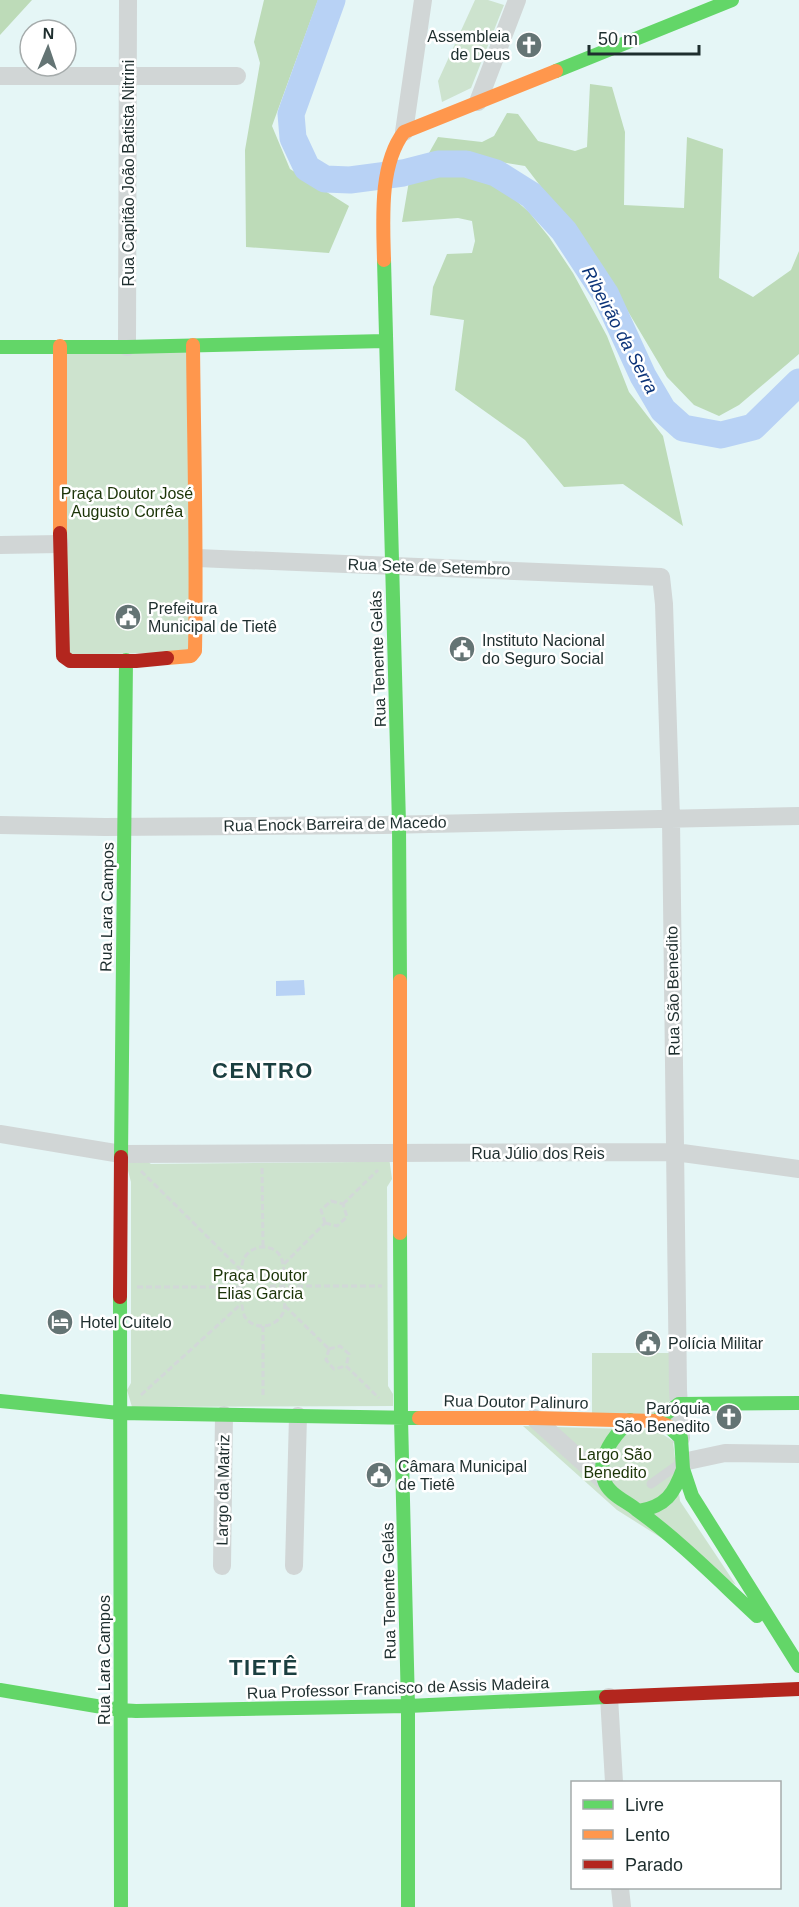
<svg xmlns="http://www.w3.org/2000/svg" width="799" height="1907" viewBox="0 0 799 1907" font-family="Helvetica,sans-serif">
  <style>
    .green { fill: #cde3ce }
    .forest { fill: #bddbb8 }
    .water { fill: #b8d2f5 }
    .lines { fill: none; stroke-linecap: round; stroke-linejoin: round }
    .river { stroke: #b8d2f5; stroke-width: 27 }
    .path { stroke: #d2d8d8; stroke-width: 3; stroke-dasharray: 6 3; stroke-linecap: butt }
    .lane { stroke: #d1d6d6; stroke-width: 9 }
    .street { stroke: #d1d6d6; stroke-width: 18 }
    .fast { stroke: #63d668; stroke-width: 14 }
    .slow { stroke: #ff974d; stroke-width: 14 }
    .jam { stroke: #b3261e; stroke-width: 14 }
    .labels { text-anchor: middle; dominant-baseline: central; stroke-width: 5; stroke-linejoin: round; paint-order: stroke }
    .poi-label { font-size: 16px; fill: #1e2e2e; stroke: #fff; text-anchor: start }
    .street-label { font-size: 16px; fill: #1e2e2e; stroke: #fff }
    .park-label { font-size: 16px; fill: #1b3407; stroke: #fff }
    .water-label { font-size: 18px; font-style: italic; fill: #0c3479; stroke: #fff }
    .district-label { font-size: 22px; font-weight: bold; letter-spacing: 1.5px; fill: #1b3f40; stroke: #fff }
  </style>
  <rect width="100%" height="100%" fill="#e5f6f6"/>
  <path class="green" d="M475,0H488L504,5L471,88L442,102L438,81Z
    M62,350L190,351L193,652L65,655Z
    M369,1157H389L392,1179L387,1187L388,1386L393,1394V1406L132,1407L127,1390L131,1383V1182L126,1163L145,1160L151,1164L361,1162Z
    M592,1353H671V1400L654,1415H592Z
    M523,1426L656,1430L673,1441L680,1501L736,1585L617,1510Z"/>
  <path class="forest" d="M0,0H32L0,35Z
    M264,0H318L272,126L290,169L349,206L329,253L246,247L245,150L260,63L254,42Z
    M590,84L612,87L625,132L624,205L684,208L687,137L723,149L719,278L753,297L791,270L799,251V354L739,405L719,416L694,405L667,377L598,261L525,166L462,156L425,160L438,137L482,142L494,136L507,113L518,114L538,141L575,151L587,147Z
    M464,173L499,186L529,212L549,237L573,273L607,336L629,392L663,436L683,526L623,484L564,487L525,440L455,390L464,320L430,315L433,287L447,254L472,253L475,241L472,221L458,218L402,222L409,181Z"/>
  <path class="water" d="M304,980L305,995L276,996V981Z"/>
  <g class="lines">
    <path class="river" d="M332,0L291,114L293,138L307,168L325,179L350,180L403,173L438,164H466L496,173L531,195L564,231L606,295L643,376L663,410L683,428L721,435L753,427L799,382"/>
    <path class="path" d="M262,1168L263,1247
      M141,1171L241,1270
      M343,1204L378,1170
      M325,1223L337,1226L347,1217L343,1204
      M325,1223L321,1210L331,1201L343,1204
      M259,1247C287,1245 284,1270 284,1290C284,1298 286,1307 283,1313C276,1328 254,1331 245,1317C240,1308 239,1267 244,1258C248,1252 253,1249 259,1247Z
      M284,1264L325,1223
      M270,1286H382
      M137,1287H241
      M285,1306L329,1349
      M263,1326V1397
      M329,1349L340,1346L349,1354L346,1366
      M329,1349L326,1360L334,1369L346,1366
      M346,1366L379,1398
      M141,1395L241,1304"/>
    <path class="lane" d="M651,1484L679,1464"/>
    <path class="street" d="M0,76H237
      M478,102L517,0
      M404,132L423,0
      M127,347L128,0
      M0,545L60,544
      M197,558L661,577L664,604L671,819L678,1390L681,1438
      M0,825L105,827L383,825L799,816
      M0,1134L121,1154L675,1152L799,1169
      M534,1418L604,1481
      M683,1462L725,1453L799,1454
      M222,1566L224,1415
      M294,1566L298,1416
      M609,1697L614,1782
      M620,1888L622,1907"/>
    <path class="fast" d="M556,71L732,0
      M384,260L399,824L400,981
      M0,347H127L385,341
      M121,1157L126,660
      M400,1233L401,1418L408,1706V1907
      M120,1297L121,1907
      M0,1401L119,1413L419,1418
      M630,1420C615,1435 596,1457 604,1480C608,1494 626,1501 637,1510C680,1541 718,1580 757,1616
      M656,1421L679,1404L799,1403
      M668,1426L681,1438L683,1469L692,1496L799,1666
      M639,1511C666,1506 674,1494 683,1469
      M0,1690L120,1710L136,1711L408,1706L606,1697"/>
    <path class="slow" d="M384,260C383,220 379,165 404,132L556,71
      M60,346V533
      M167,658L191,656L195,651C197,549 194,447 193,345
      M400,981V1233
      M419,1418H534L656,1421L668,1426"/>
    <path class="jam" d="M60,533L63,656L70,661H136L167,658
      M120,1297L121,1157
      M606,1697L799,1689"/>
  </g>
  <defs>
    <symbol id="church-disc" viewBox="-11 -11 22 22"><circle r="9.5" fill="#647474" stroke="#fff"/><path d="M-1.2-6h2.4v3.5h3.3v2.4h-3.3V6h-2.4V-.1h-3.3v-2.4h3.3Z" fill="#fff"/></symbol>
    <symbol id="civic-disc" viewBox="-11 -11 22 22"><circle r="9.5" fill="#647474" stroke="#fff"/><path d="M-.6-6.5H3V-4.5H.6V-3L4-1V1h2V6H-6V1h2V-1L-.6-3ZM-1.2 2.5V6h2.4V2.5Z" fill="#fff"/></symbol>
    <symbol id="hotel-disc" viewBox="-11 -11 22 22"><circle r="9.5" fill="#647474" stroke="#fff"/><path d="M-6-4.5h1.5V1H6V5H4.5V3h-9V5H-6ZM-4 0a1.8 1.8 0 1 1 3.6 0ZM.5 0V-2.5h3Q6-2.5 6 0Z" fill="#fff"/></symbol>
  </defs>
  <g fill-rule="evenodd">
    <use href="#church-disc" x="514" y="30" width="30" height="30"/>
    <use href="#civic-disc" x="113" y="602" width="30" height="30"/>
    <use href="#civic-disc" x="447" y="634" width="30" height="30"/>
    <use href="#hotel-disc" x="45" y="1307" width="30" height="30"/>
    <use href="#civic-disc" x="633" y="1328" width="30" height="30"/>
    <use href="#church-disc" x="714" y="1402" width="30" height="30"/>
    <use href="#civic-disc" x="364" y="1460" width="30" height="30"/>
  </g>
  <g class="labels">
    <g class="poi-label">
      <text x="510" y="36" text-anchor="end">Assembleia<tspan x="510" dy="18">de Deus</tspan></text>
      <text x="148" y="608">Prefeitura<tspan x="148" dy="18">Municipal de Tietê</tspan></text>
      <text x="482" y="640">Instituto Nacional<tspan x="482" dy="18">do Seguro Social</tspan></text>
      <text x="80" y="1322">Hotel Cuitelo</text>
      <text x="668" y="1343">Polícia Militar</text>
      <text x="710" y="1408" text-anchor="end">Paróquia<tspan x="710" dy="18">São Benedito</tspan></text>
      <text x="398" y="1466">Câmara Municipal<tspan x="398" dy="18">de Tietê</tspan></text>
    </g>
    <g class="street-label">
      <text transform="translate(128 173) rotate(-90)">Rua Capitão João Batista Nitrini</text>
      <text transform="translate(429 567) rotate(2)">Rua Sete de Setembro</text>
      <text transform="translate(378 659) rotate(-92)">Rua Tenente Gelás</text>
      <text transform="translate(335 824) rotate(-1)">Rua Enock Barreira de Macedo</text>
      <text transform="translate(107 907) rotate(-89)">Rua Lara Campos</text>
      <text transform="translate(673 991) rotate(-91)">Rua São Benedito</text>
      <text x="538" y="1153">Rua Júlio dos Reis</text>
      <text transform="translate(516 1402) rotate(1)">Rua Doutor Palinuro</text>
      <text transform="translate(223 1490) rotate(-89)">Largo da Matriz</text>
      <text transform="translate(389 1591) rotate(-91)">Rua Tenente Gelás</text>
      <text transform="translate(104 1660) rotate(-90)">Rua Lara Campos</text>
      <text transform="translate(398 1688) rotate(-2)">Rua Professor Francisco de Assis Madeira</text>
    </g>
    <g class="park-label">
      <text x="127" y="493">Praça Doutor José<tspan x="127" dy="18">Augusto Corrêa</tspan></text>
      <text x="260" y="1275">Praça Doutor<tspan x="260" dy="18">Elias Garcia</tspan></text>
      <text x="615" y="1454">Largo São<tspan x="615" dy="18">Benedito</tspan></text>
    </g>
    <g class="water-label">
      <text transform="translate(620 330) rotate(62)">Ribeirão da Serra</text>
    </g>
    <g class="district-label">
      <text x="263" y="1070">CENTRO</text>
      <text x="264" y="1667">TIETÊ</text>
    </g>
  </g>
  <rect x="571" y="1781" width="210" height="108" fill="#ffffff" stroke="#a5abab" stroke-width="1.5"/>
  <rect x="583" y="1800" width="30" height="9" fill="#63d668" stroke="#a5abab" stroke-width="1.5"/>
  <text x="625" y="1811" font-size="18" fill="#1e2e2e">Livre</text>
  <rect x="583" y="1830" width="30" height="9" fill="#ff974d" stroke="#a5abab" stroke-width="1.5"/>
  <text x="625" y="1841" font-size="18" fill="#1e2e2e">Lento</text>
  <rect x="583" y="1860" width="30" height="9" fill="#b3261e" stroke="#a5abab" stroke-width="1.5"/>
  <text x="625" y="1871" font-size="18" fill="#1e2e2e">Parado</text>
  <g transform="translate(48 48) rotate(2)"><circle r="28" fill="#ffffff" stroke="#a5abab" stroke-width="1.5"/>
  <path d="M0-4.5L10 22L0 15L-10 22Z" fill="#647474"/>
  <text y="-9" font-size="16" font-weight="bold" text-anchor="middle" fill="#1e2e2e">N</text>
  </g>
  <path d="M589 45v9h110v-9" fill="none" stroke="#1e2e2e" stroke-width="3"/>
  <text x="598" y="45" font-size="18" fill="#1e2e2e" stroke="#ffffff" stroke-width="4.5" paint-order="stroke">50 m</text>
</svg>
